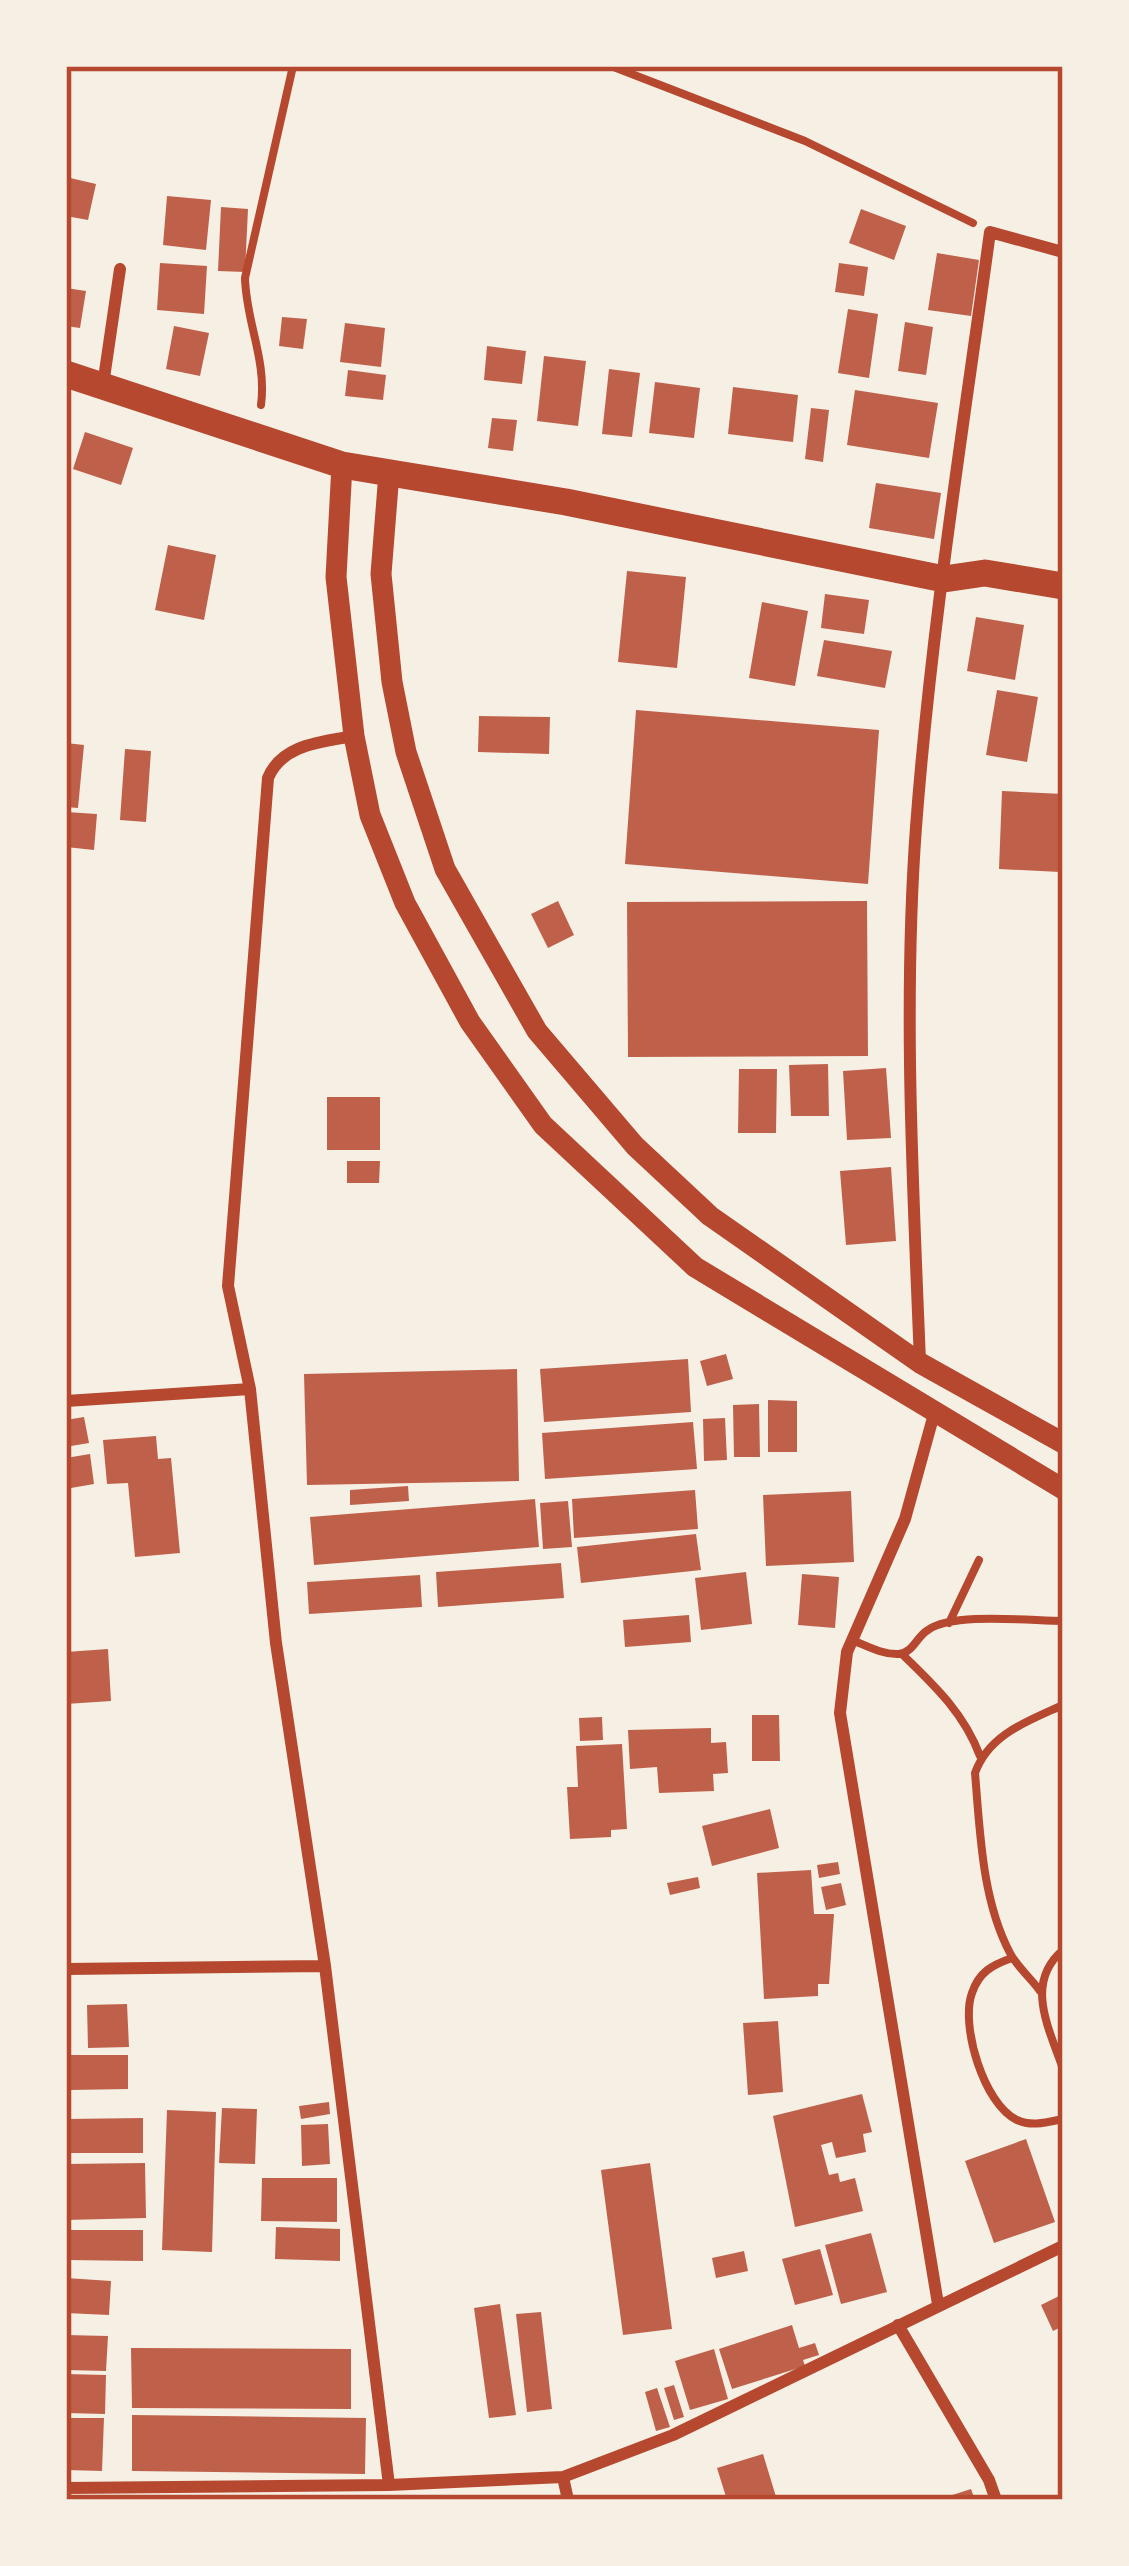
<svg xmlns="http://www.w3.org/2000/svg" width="1129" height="2566" viewBox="0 0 1129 2566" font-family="Poppins,sans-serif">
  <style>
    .building { fill: #bf614a }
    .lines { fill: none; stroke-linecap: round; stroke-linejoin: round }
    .path { stroke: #b5482f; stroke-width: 8 }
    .service { stroke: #b5482f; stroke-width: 8 }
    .minor { stroke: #b5482f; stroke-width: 12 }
    .tertiary { stroke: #b5482f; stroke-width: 21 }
    .primary { stroke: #b5482f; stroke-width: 27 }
    .neatline { fill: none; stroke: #b5482f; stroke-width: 4.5 }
  </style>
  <rect width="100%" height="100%" fill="#f6efe4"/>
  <path class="building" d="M66,177L96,184L88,220L66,216Z
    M167,196L211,200L206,250L163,245Z
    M221,207L248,209L245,272L218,271Z
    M861,209L906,226L894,260L849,243Z
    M937,253L979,260L971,316L928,310Z
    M160,263L207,266L204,314L157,310Z
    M839,263L868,267L864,296L835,292Z
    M66,288L86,291L80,328L66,326Z
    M848,309L878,314L869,378L838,373Z
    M282,317L307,319L303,349L279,346Z
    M905,322L933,327L926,375L898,371Z
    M345,323L385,328L381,367L340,362Z
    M174,326L209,333L200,376L166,369Z
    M487,346L526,351L522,384L484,380Z
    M544,356L586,361L578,426L537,421Z
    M609,369L640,373L632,437L602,434Z
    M348,370L386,375L383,400L345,396Z
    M655,382L700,388L694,438L649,433Z
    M733,387L798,395L793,442L728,434Z
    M855,390L938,403L929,458L847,445Z
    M811,408L829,410L823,462L805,459Z
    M492,418L517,420L513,451L488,448Z
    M85,432L133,448L121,485L73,469Z
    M876,483L941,493L934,539L869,528Z
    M168,545L216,555L204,620L155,610Z
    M627,571L686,577L677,668L618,662Z
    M825,594L869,600L864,634L821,628Z
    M762,602L808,611L795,686L749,678Z
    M976,617L1024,625L1015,680L967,671Z
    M824,640L892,651L885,688L817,676Z
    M997,690L1038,697L1027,762L986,755Z
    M636,710L879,730L868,884L625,864Z
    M479,716L550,717L549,754L478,752Z
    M66,743L84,745L78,808L66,807Z
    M125,749L151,751L146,822L120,820Z
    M1002,791L1063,794L1060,872L999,869Z
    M66,812L97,814L94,850L66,847Z
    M558,901L574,935L548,948L531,914Z
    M867,901L868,1056L628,1057L627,902Z
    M828,1064L829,1116H791L789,1065Z
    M886,1068L891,1138L847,1140L843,1071Z
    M739,1069H777L776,1133H738Z
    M327,1097H380V1150H327Z
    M347,1161H380L379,1183H347Z
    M891,1167L896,1241L846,1245L840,1171Z
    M726,1354L733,1379L707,1386L700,1361Z
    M688,1359L691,1412L544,1422L540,1369Z
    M517,1369L519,1481L307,1485L304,1374Z
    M768,1400L797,1401V1452H768Z
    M759,1404L760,1457H734L733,1405Z
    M84,1417L89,1443L71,1446L66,1420Z
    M725,1418L727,1460L704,1461L703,1419Z
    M693,1422L697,1469L545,1479L542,1433Z
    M156,1436L158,1459L171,1458L180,1553L135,1557L128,1483L107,1484L103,1440Z
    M90,1454L94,1484L71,1488L66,1458Z
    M408,1486L409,1501L350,1505V1490Z
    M695,1490L698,1529L574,1538L572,1499Z
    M851,1491L854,1562L766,1566L763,1495Z
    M535,1499L539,1547L314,1565L310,1517Z
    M568,1501L572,1547L543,1549L540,1503Z
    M696,1534L701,1570L581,1583L577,1547Z
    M561,1563L564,1598L438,1607L436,1572Z
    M746,1572L752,1624L701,1630L695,1578Z
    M802,1574L839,1577L835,1628L798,1625Z
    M420,1575L422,1607L309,1614L307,1582Z
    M689,1615L691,1642L625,1647L623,1620Z
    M108,1649L111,1701L66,1704V1652Z
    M752,1715H779L780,1761H752Z
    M602,1717L603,1740L580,1741L579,1718Z
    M711,1728V1743L726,1742L728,1773L713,1774L714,1791L659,1793L657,1767L630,1769L628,1730Z
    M622,1744L627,1829L611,1830V1837L570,1839L567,1787H578L576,1746Z
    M770,1809L779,1848L712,1866L702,1826Z
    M838,1862L840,1874L819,1878L817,1865Z
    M811,1870L814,1914H834L829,1984H818V1996L764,1999L757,1873Z
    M698,1877L700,1888L670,1895L667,1883Z
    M841,1883L846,1905L826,1910L821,1887Z
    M127,2004L129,2047L88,2048L87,2005Z
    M778,2021L783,2092L748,2095L743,2023Z
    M70,2055H128V2089L71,2090Z
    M862,2094L872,2132L863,2134L866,2152L836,2158L832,2142L821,2145L829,2175L838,2173L840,2182L855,2178L863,2211L795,2227L773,2116Z
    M329,2102L330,2114L301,2119L299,2106Z
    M222,2108L257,2109L255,2164L219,2163Z
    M167,2110L216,2112L212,2252L162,2250Z
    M143,2118V2153H66V2119Z
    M328,2124L330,2164L302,2166L301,2125Z
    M1026,2139L1055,2222L994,2243L965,2161Z
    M145,2163L146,2218L66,2220V2164Z
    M650,2163L672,2329L623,2335L601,2170Z
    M262,2178H337V2222L261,2221Z
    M276,2227L340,2229V2261L275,2259Z
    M66,2230H143V2261L66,2260Z
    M871,2233L887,2292L841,2304L825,2245Z
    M820,2249L833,2295L795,2305L782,2259Z
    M744,2251L748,2271L716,2278L712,2258Z
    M66,2278L111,2281L109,2315L66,2313Z
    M1063,2294V2326L1053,2331L1041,2305Z
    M500,2304L516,2415L489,2418L474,2308Z
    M541,2312L552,2409L527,2412L516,2314Z
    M792,2325L799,2348L815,2343L819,2355L803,2360L805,2366L732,2389L719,2349Z
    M66,2335L108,2336L106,2371L66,2370Z
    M131,2348L351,2349V2409L132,2408Z
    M714,2349L728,2399L690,2410L675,2361Z
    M66,2374L106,2375L105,2414L66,2413Z
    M674,2385L684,2417L674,2420L664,2388Z
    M657,2388L670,2427L656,2431L645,2392Z
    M132,2415L366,2418L365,2474L132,2471Z
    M66,2418H104L102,2471L66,2470Z
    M763,2454L777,2500H727L717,2468Z
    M971,2489L975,2500H940V2499Z"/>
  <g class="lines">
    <path class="path" d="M611,66L805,141L973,223
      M261,405C267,360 246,322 245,278L293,66"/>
    <path class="service" d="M949,1623L979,1560
      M852,1640C867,1646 883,1655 899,1654C914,1652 916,1637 928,1630C953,1612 1031,1621 1063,1621
      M902,1654C934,1685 964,1713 980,1756
      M1063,1950C1024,1983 1049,2028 1063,2069
      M1012,1958C992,1965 979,1972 972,1993C960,2025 984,2105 1017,2120C1032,2127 1048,2122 1063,2119
      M1040,1991C1031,1978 1017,1967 1010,1953C982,1900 980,1832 975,1773C989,1734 1028,1721 1063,1705"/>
    <path class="minor" d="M103,385L120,269
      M354,736C322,742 282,744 268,778L228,1286L250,1389L276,1643L325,1966L389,2485
      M920,1362C913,1184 903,1005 916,827C931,628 963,430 990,232L1063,252
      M66,1401L250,1389
      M934,1414L905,1519L847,1652L840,1713L938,2304
      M66,1969L325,1966
      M898,2325L989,2480L996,2500
      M563,2477L568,2500
      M66,2488L389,2485L563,2477L673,2435L1063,2246"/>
    <path class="tertiary" d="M342,465L336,577L354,736L370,815L405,903L470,1022L543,1125L695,1267L1063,1489
      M389,473L381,574L392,682L406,752L445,869L537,1031L635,1146L710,1216L920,1363L1063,1443"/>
    <path class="primary" d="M66,374L342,465L566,502L944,579L985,573L1063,586"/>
  </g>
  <rect width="1129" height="2566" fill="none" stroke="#f6efe4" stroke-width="138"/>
  <rect x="69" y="69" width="991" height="2428" class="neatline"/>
</svg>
